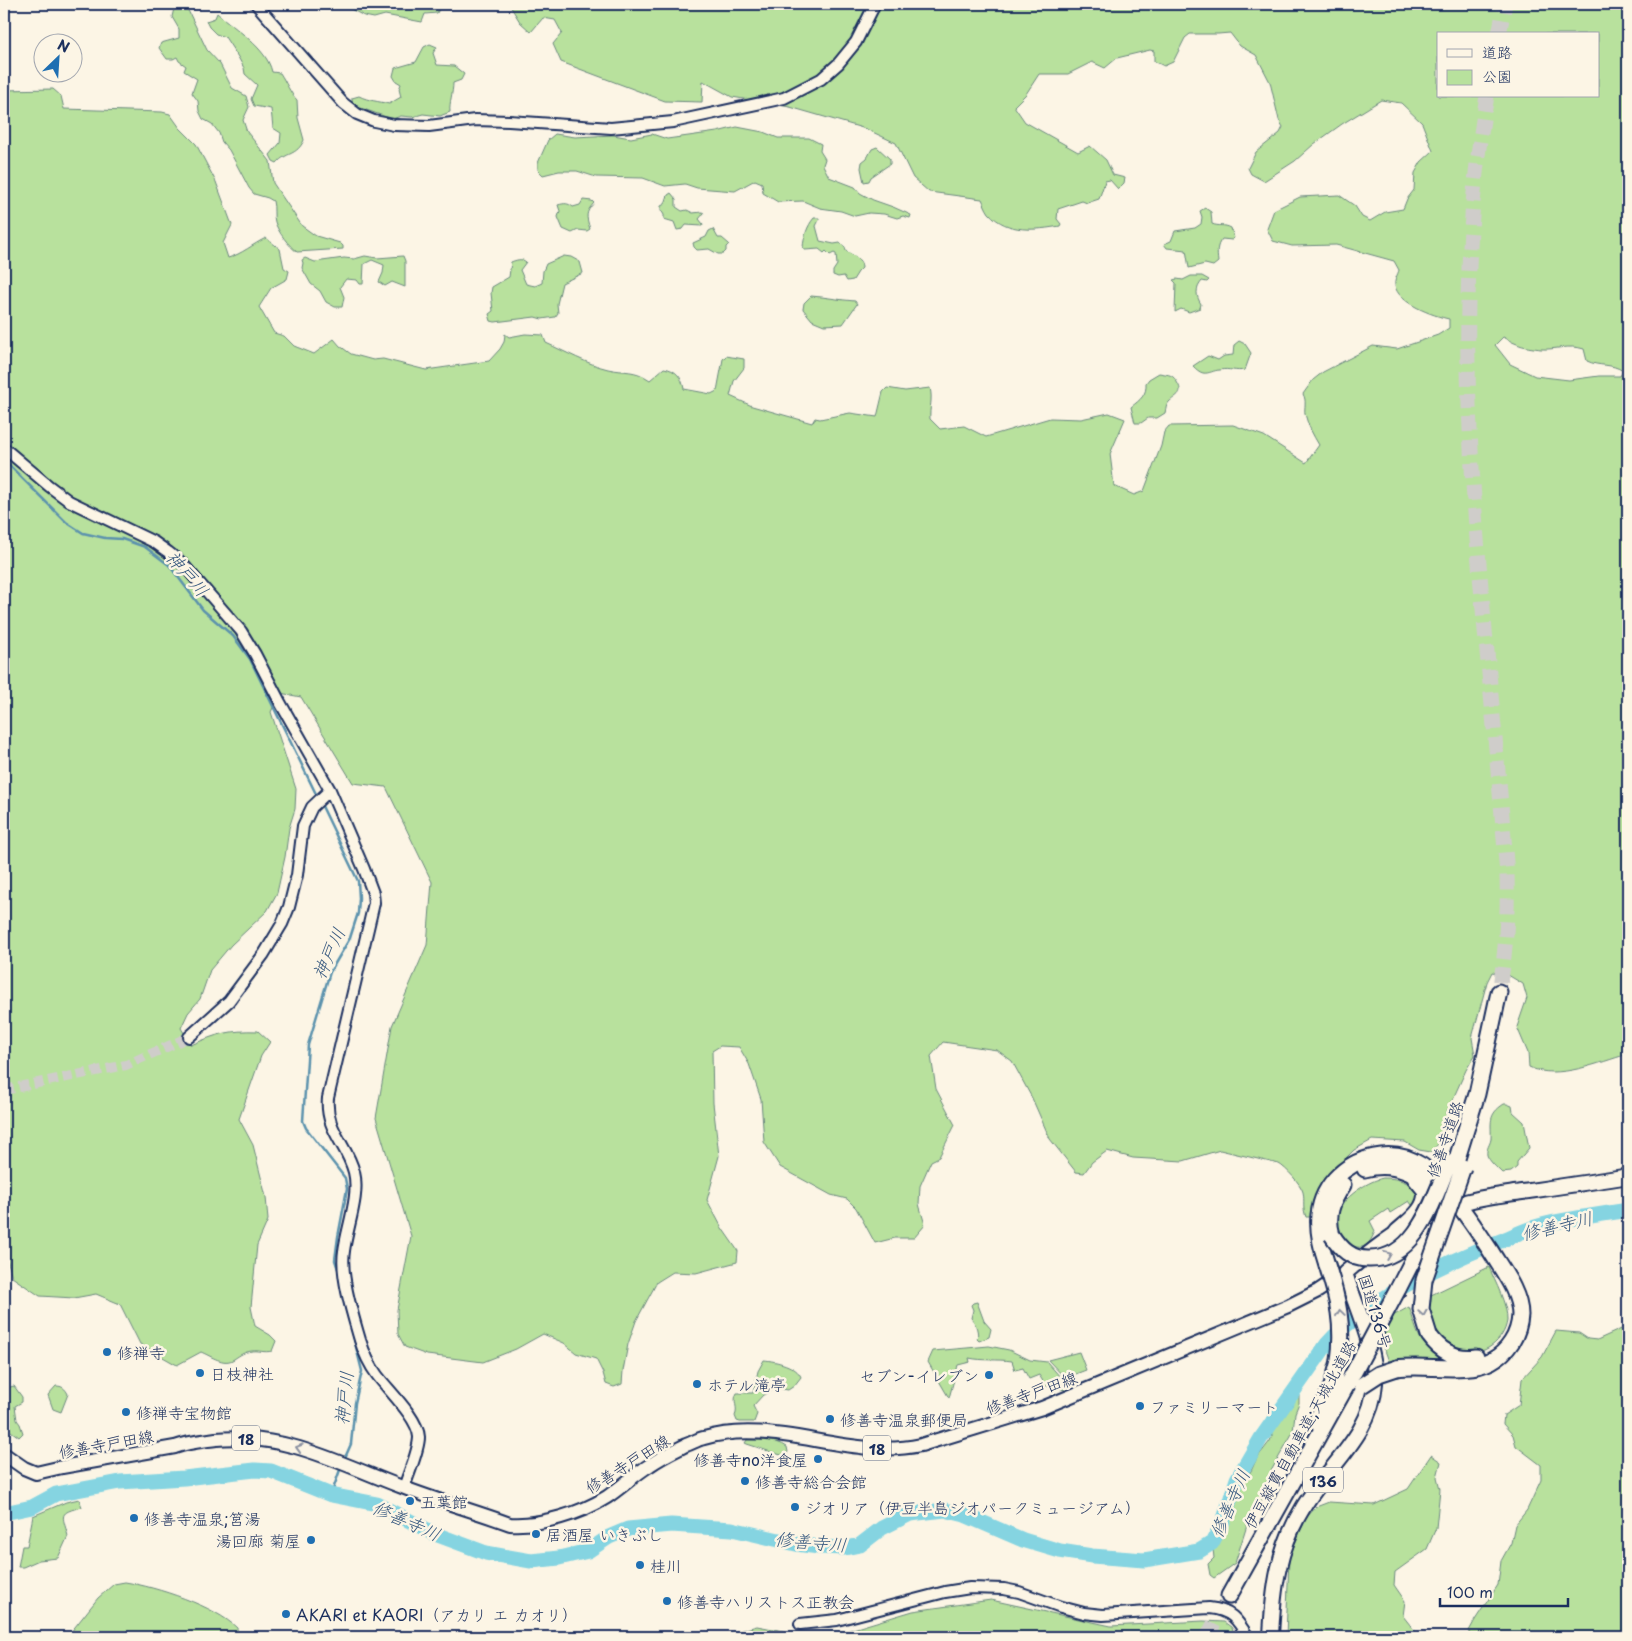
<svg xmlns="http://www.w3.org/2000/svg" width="1632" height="1641" viewBox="0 0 1632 1641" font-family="'Playpen Sans','Klee One',sans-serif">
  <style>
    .green { fill: #b8e19d; stroke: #6a887e; fill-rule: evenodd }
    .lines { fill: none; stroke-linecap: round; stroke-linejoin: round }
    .stream { stroke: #5b92ad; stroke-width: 2.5 }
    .river { stroke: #85d4e1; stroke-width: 15 }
    .tertiary-tunnel { stroke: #cfcdca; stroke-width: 10; stroke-dasharray: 10 5; stroke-linecap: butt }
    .motorway-tunnel { stroke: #cfcdca; stroke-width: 15; stroke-dasharray: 15 8; stroke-linecap: butt }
    .tertiary-casing { stroke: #1b2f5e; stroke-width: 14 }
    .primary-casing { stroke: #1b2f5e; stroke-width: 16 }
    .trunk-casing { stroke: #1b2f5e; stroke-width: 18 }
    .motorway-casing { stroke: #1b2f5e; stroke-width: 19 }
    .tertiary { stroke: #fcf5e5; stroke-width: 10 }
    .primary { stroke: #fcf5e5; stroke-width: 12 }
    .trunk { stroke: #fcf5e5; stroke-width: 14 }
    .motorway { stroke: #fcf5e5; stroke-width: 15 }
    .motorway-bridge-casing { stroke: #1b2f5e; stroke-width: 19; stroke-linecap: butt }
    .motorway-bridge { stroke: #fcf5e5; stroke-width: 15 }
    .oneway { stroke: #8c92a2 }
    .poi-dot { fill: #1f6fb2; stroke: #fcf5e5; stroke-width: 2 }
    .labels { text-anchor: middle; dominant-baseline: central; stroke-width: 5; stroke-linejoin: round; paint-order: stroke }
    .shield { fill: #fcf5e5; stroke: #5e6a86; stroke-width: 1 }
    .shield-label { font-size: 15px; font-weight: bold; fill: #1b2f5e }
    .street-label { font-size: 16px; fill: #1b2f5e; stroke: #fcf5e5 }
    .poi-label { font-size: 16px; fill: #1b2f5e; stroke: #fcf5e5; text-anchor: start }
    .water-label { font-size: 18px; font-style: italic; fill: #36587f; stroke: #fcf5e5 }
  </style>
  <rect width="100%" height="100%" fill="#fcf5e5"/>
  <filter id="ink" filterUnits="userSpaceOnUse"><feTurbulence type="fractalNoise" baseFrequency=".02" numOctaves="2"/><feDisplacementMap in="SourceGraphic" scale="10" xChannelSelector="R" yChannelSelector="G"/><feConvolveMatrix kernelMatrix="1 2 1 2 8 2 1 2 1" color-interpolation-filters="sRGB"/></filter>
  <g filter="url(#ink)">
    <path class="green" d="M175,4H185L207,50L220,64L232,88L246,96L249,107L243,120L247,132L270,161L273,183L302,226L316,236L340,243L343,246V249L297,252C289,246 278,232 275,222C273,216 275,208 273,201L268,198L254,194L249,188L229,150L222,142L219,133L212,124L203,119L199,111L198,101L192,93L197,79L184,71L186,66L179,61L177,57L173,59H167L159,48L161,43L179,38V29L172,17Z
      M333,4H483L440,7L437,13L425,14L422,22L385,15L374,18L364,16L343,5L335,6Z
      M509,4H1628V1054C1600,1062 1557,1081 1529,1067L1528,1053L1517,1027L1527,998L1523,984L1508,975L1492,972L1487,982L1472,1038L1475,1055L1466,1070L1447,1112L1442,1140L1431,1152L1419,1150L1405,1142L1372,1140L1354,1150L1332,1172L1310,1217H1306C1302,1207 1305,1201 1303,1192C1301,1184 1286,1168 1279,1164L1220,1150L1183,1161L1133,1158L1107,1151L1092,1162L1084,1173L1076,1172L1050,1139L1032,1098L1012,1061L997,1050L943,1042L931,1056L936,1089L955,1125L939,1157L931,1161L920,1186L919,1204L925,1225L914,1238H895L875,1243L856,1208L847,1199L831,1195L780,1167L764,1142L761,1099L749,1064L739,1047L720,1046L712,1051L713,1103L719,1156L707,1200L722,1228L738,1251L737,1262L696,1273L673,1272L657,1282L636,1321L628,1344L623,1371L622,1384L614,1387L606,1384L603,1373L596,1359L576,1353L564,1343L543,1334L516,1349L483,1362L427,1355L405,1347L398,1334L397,1310L411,1236L376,1118L392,1026L427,945L432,882L386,787L353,783L301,697L280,693L271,712L296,789L295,809L289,828L285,857L277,893L267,911L231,945L210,970L200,999L188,1013L181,1028L191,1045C217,1034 229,1030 258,1031L270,1042L261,1056L239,1119L253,1145L266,1197L268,1220L257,1245L251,1307L255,1326L270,1335L276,1341L272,1351C264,1353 259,1350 252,1351C244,1352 240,1355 234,1359C224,1366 211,1356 201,1352L177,1365L140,1344L120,1304L96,1294L74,1298L40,1296L12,1277L4,1247V90L53,89L61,96L64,109L162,112L170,114L180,128L196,144L216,182L232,225L223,243L228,258C242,254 253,244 266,238L280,249L284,268L289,271L287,279L271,288L259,307L274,333L284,336L294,346L314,354L334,339L340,346L351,354L373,360L383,359L426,370L489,361L500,349L504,342L505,334L509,337L525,334L543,335L546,343C566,352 587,364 608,369C626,373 634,369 650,380L664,368C676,370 682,377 684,389L711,394L717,391L723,359L726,356L744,359V368L734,381L730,396L752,406L812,423L815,418L820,419L850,413L877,417L883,392L887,388L905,391L930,388C933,399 929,409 930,419L940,429L964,426L986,437L1050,418L1081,419L1109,413L1125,419L1110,454L1114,486L1134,495L1144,491L1161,446L1164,432L1169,426L1233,425L1264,436L1306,463L1319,445C1313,435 1308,426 1305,414C1304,407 1307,401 1303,394L1313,380L1323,372L1373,346L1397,349L1438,335L1449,328V319C1434,316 1397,303 1395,285C1394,280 1398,274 1399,270L1394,261L1336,245L1292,246L1273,241L1267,229L1274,210L1300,197L1339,195L1355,206L1362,217L1370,221L1385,212L1403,209L1407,199L1414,190L1415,173L1421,162L1433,151L1422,123L1401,103L1381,100L1342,124L1314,144L1295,161L1264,181L1251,174L1248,168L1256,152L1280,133L1283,127L1279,120L1270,82L1256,55L1240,46L1230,33L1218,34H1190L1185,38L1173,62L1164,66L1154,61V51L1150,50L1117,58L1105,68L1092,62L1068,74H1039L1026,94L1014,106L1025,122L1078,152L1090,146L1106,160L1113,175L1125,178L1124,183L1118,189L1110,180L1105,181L1099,199L1087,203L1082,201L1058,209L1057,219L1061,224L1060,226C1037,230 1007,234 989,213C986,209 984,203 982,199L929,192L913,178L896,143L866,129L790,107L732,97L703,81L702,102L665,101L561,62L553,44L562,33L555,20L543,18L531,32L520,22ZM1438,34H1598V96H1438ZM1503,337C1508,339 1511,342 1517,344C1523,347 1534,348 1541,349C1556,350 1568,344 1584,349L1587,361C1599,367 1612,363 1623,371L1620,376H1599L1569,380L1535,376L1510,364L1495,345Z
      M217,13C235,29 267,48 272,72L280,73C286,82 290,93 297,100L298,118L304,140C297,156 286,152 277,163L273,161L270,155L280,143L281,133L273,128L271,109L254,106L251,99L257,85L245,74L244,68L238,57L225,37L216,34L209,27L206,21L215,18Z
      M430,44L437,47L433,53L437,65L454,66L464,74L461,80L453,83C453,93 449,103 450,112L440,116L423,114L412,117L401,116L392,119L355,106L352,102V98L359,96C369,101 378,101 389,104L401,97L399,89L401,84L396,81L393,76L395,68L416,62L424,47Z
      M737,127L763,132L778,138H809L821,144L820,151L825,159L823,165L829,177L855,187L860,193L873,200L893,207L911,215L910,218L903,216L897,218L884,214L869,213L855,216L841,211L820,208L803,201L778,202L763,193L762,183L755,180L735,191L697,188L685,184L665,186L643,178L596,177L577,171H559L543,175L538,170V163L548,140L555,134L575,137L613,135L631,138L652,134L667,139L717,132Z
      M877,147L890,159V164L871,177L869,181L864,182L861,168L862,162L867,158L872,149Z
      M671,193L676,199V207L682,211L687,210L693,213L702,212L704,213L699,219L703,224L702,226L686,225L683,229L677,230L674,222L664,219V215L661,210V206L665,204L668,195Z
      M583,200L592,201L594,203C585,213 586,216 590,229L587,231L578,230L572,233L563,229L558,217L560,211L558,205C565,203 568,203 573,207L580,205Z
      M1205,208L1211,212L1212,224C1219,227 1224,224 1231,228L1234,238L1232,240L1222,239C1216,246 1217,253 1218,262L1213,266L1205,264L1189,268L1186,250L1167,248L1164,244L1171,241L1175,231L1195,228L1201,224L1202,217L1200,211Z
      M814,218H819V220L816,226L820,241L834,244L840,243L845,247L846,251C853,256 862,258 862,268L858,272L853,280L847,281L844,276L838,277L833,275V271L837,265L836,254L834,253L830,255L826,251L824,253L819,249L805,250L803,247C804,237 807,226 814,218Z
      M713,229L718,238H722L729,244L726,247V251L723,254H718L709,249L697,250L694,247L693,243L706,237L709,231Z
      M365,256L377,258L403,256L405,261V287L392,282L385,286L379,282L383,273L384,265L372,260L364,264L363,284H360L357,280L346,279L340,287L344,297L342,307H335L326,302L320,291L311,284L302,268L303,263L302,260L305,258L315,262L344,258L354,259Z
      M564,256L571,257L580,262L583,273L562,283L557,304L558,313L555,317L542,319L535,317L495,322L491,321L489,314L493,311L491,293L492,287L509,277L511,262C516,260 522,258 526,262L520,270L526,284L535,286L542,283L543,271L546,264Z
      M1191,276H1202L1209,280L1207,282L1202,281C1195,289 1196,296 1201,304L1200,308L1189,312L1181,309L1175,312L1176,283L1173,280L1177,279L1183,280Z
      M811,296C826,297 840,300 855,301L857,304L843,324L824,325L812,320L803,309L804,303Z
      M1239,341L1245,344L1251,353L1245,370C1236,372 1229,368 1220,370C1214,370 1209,374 1203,373C1199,372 1196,369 1193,366L1208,356L1218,360L1224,356L1233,355L1234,345Z
      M1159,373C1170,375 1173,374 1178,384C1184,394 1175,396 1169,402C1166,405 1166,409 1165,413L1157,418H1148L1141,423H1135L1131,407C1140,400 1147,395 1146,383L1149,379Z
      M1504,1104H1507L1512,1106L1513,1112L1524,1122L1529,1148L1517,1162V1167L1511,1172L1502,1173C1497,1168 1489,1161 1487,1155C1486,1148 1490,1145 1491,1139C1492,1123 1487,1115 1504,1104Z
      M1383,1178C1397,1178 1408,1181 1418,1191L1417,1203L1412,1205L1409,1201L1390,1213L1388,1209L1370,1221L1375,1231C1367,1252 1358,1250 1341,1240C1340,1235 1335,1227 1335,1221C1337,1201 1365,1182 1383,1178Z
      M1489,1267C1495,1282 1508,1305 1507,1321C1504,1341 1484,1356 1465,1352C1455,1351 1446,1343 1439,1336C1437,1334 1433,1331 1431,1328C1427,1320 1428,1306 1427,1297Z
      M977,1302L984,1321L991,1329L989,1337L979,1341L977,1339C979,1333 976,1323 971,1318L973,1310L971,1305L973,1303Z
      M1409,1307C1418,1333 1418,1347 1446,1360L1390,1364L1380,1337L1389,1318Z
      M1628,1326V1637H1469V1631L1475,1620L1498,1585L1501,1561L1511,1543L1515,1525L1527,1510L1541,1480V1465L1516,1446L1513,1435L1503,1424L1504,1415L1519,1405L1522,1379L1542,1357L1556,1331L1579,1333L1588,1339L1597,1340Z
      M989,1346L1009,1350L1030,1360L1047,1362L1062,1379L1066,1390L1046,1386L1039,1375L1029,1379L1023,1368L1015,1370L1012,1361C997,1359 983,1361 969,1358L970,1362L958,1365L949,1398L928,1362L933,1351Z
      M1079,1352L1086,1370L1065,1378L1048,1360Z
      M764,1360C776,1361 797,1366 801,1377L794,1386L788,1390L777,1388L763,1395L753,1406L757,1414L754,1422H740L737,1421L735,1416C739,1408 732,1401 737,1393H753L758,1371Z
      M14,1386L22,1397V1402L15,1406L17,1420L20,1424L23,1433L19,1437L4,1426V1391L6,1388Z
      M56,1386C62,1386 65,1388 68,1394L61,1412L53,1409L48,1395Z
      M1299,1396V1403L1295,1413L1293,1432L1271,1471L1261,1502L1250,1516L1235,1563L1214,1578L1210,1575L1208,1564L1214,1558L1213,1549L1230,1517L1238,1488L1251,1471L1257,1458L1270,1441L1278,1419L1292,1406L1295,1397Z
      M747,1440C760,1440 776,1439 787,1447L788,1452L785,1456C772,1453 760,1448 747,1444L745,1443Z
      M1431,1455L1441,1462L1437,1477L1440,1489L1436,1528L1427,1549L1395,1572L1394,1585L1405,1601L1403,1616L1414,1630V1637H1286L1289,1558L1306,1518L1316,1507L1329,1502L1374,1505L1408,1489Z
      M79,1499L82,1507C58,1513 62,1514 68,1536L58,1558L39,1560L23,1567H18L22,1546H27L33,1516L66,1502Z
      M125,1582C157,1587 215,1606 237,1628L238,1637H67L98,1598L114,1584Z
      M991,1600L1111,1626L1203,1621L1224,1622L1231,1627L1235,1633L1236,1637H716L757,1626L795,1633L843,1632L913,1611Z"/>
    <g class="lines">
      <path class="stream" d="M4,460L66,522L83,533L105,538L122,539L145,547L169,565L203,610L233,636L250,659L318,798
        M320,802L358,881L359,898L358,913L350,938L330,972L308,1045L303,1121L306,1128L345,1178L347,1189L338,1237L335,1260L340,1275
        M344,1460L351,1444L355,1403L362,1371L349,1319
        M331,1495L341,1467"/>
      <path class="river" d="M4,1513L32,1507L56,1494L120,1482L184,1478L255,1470L271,1471L331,1495L377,1504L435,1534L486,1553L531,1561L559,1558L588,1551L609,1537L628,1529L671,1525L732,1529L796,1544L819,1547L845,1548L860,1545L882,1528L910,1514L945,1510L965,1515L1023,1540L1060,1551L1092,1556L1144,1560L1199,1551L1212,1543L1223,1522L1237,1479L1261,1438L1327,1344C1366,1300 1448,1261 1503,1240C1515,1235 1529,1228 1542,1225C1570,1218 1600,1215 1628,1210"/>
      <path class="tertiary-tunnel" d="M4,1090L126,1065L189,1037"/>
      <path class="motorway-tunnel" d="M1499,34L1505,4
        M1487,96C1456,270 1468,446 1484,620C1492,705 1500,790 1507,874C1508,915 1506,952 1499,992
        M1207,1637L1229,1596"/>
      <defs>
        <path id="tertiary" d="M256,4L343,103L357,114L374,121L394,125L429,126L475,120L509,121L611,128L673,122L784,98L821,79L838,64L856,42L875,4
          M4,448L49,486L69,501L154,542L168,552L182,563L241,631L255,654L281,704L330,790L364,869L373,893L374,903L328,1098C325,1130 347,1144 354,1172C360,1196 347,1227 344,1251C340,1275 353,1316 360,1340C364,1353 369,1364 377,1375C388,1390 418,1418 419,1437C419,1451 408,1474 404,1488
          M189,1037L229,1001L264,954L282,924L289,907L297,875L303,826L312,807L330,790
          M800,1624L837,1620L945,1592L970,1588L1004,1589L1019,1592L1061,1607L1084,1613L1103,1615L1209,1608C1231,1610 1237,1619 1248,1637"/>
        <path id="primary" d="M4,1454L24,1468L36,1473L62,1467L175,1447C188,1442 202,1441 216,1439C286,1433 338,1463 402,1487C438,1501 475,1511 510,1524C540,1526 582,1513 607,1497C622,1487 635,1474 650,1465C661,1457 674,1451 686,1445C692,1443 698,1439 704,1438C776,1417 848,1461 921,1445L1042,1408L1288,1306L1318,1291L1339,1277"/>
        <path id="trunk" d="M1271,1637C1273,1589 1278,1548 1304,1506C1329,1465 1372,1434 1375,1383C1377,1351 1355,1305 1345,1273C1379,1244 1414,1217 1458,1204C1479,1197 1501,1195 1522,1192C1557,1187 1593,1182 1628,1176"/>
        <path id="motorway" d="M1455,1165L1477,1094L1499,992
          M1365,1169C1396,1160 1418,1176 1442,1193
          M1397,1232C1409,1221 1429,1208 1425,1190L1415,1178
          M1332,1235C1326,1216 1332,1201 1343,1185
          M1327,1265C1317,1235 1312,1205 1335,1179C1345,1168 1359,1160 1374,1157C1413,1149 1434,1173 1455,1200C1468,1217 1479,1233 1490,1250C1502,1270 1520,1292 1520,1315C1519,1335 1508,1352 1491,1361C1467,1374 1425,1364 1397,1368
          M1398,1289L1427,1232
          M1429,1335C1440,1351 1456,1360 1476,1357
          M1316,1422L1332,1386L1339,1361
          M1229,1596L1354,1372"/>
      </defs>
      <use href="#tertiary" class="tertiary-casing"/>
      <use href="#primary" class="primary-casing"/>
      <use href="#trunk" class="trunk-casing"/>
      <use href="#motorway" class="motorway-casing"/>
      <use href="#tertiary" class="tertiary"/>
      <use href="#primary" class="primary"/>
      <use href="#trunk" class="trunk"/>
      <use href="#motorway" class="motorway"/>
      <defs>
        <path id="motorway-bridge" d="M1332,1235C1341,1249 1351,1259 1368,1259C1416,1261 1434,1198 1449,1163
          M1327,1265C1338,1299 1344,1325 1339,1361
          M1429,1335L1421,1309L1424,1280L1463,1167
          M1354,1372L1398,1289
          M1362,1385L1379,1374L1397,1368"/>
      </defs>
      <use href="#motorway-bridge" class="motorway-bridge-casing"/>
      <use href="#motorway-bridge" class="motorway-bridge"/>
    </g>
    <defs><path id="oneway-chevron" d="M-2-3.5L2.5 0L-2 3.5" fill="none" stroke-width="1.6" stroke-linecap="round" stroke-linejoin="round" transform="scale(1.25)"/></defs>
    <g class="oneway">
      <use href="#oneway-chevron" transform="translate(1388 1255) rotate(-22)"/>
      <use href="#oneway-chevron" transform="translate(1340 1313) rotate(-98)"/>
      <use href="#oneway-chevron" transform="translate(1423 1313) rotate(81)"/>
      <use href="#oneway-chevron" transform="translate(299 1448) rotate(-163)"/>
    </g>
  </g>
  <g class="poi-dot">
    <circle cx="107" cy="1352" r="5"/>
    <circle cx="200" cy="1373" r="5"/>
    <circle cx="989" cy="1375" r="5"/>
    <circle cx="697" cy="1384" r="5"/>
    <circle cx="1140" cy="1406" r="5"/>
    <circle cx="126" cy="1412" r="5"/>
    <circle cx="830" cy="1419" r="5"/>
    <circle cx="818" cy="1459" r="5"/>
    <circle cx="745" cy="1481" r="5"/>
    <circle cx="410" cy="1501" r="5"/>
    <circle cx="795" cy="1507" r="5"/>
    <circle cx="134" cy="1518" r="5"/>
    <circle cx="536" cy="1534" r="5"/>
    <circle cx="311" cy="1540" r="5"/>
    <circle cx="640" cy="1565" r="5"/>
    <circle cx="667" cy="1601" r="5"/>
    <circle cx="286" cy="1614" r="5"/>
  </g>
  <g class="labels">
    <g class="shield">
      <rect x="232" y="1425.5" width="28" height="25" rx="4"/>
      <rect x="863" y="1435.5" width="28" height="25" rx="4"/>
      <rect x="1303" y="1467.5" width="40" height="25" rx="4"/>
    </g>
    <g class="shield-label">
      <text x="246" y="1438">18</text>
      <text x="877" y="1448">18</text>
      <text x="1323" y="1480">136</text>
    </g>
    <g class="street-label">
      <text transform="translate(1444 1139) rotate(-71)">修善寺道路</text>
      <text transform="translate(1376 1311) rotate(73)">国道136号</text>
      <text transform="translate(1031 1392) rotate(-20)">修善寺戸田線</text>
      <text transform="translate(1299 1434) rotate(-61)">伊豆縦貫自動車道;天城北道路</text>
      <text transform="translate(106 1443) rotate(-10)">修善寺戸田線</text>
      <text transform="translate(627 1463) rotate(-32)">修善寺戸田線</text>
    </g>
    <g class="poi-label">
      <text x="117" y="1352">修禅寺</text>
      <text x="210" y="1373">日枝神社</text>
      <text x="979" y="1375" text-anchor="end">セブン-イレブン</text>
      <text x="707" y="1384">ホテル滝亭</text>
      <text x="1150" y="1406">ファミリーマート</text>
      <text x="136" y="1412">修禅寺宝物館</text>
      <text x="840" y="1419">修善寺温泉郵便局</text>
      <text x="808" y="1459" text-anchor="end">修善寺no洋食屋</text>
      <text x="755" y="1481">修善寺総合会館</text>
      <text x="420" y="1501">五葉館</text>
      <text x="805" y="1507">ジオリア（伊豆半島ジオパークミュージアム）</text>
      <text x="144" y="1518">修善寺温泉;筥湯</text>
      <text x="546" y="1534">居酒屋 いきぶし</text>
      <text x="301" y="1540" text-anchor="end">湯回廊 菊屋</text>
      <text x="650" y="1565">桂川</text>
      <text x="677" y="1601">修善寺ハリストス正教会</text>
      <text x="296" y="1614">AKARI et KAORI（アカリ エ カオリ）</text>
    </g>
    <g class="water-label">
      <text transform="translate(188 573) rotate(49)">神戸川</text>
      <text transform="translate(328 953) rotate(-66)">神戸川</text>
      <text transform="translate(1557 1225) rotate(-13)">修善寺川</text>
      <text transform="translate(343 1398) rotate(-84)">神戸川</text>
      <text transform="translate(1229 1503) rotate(-66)">修善寺川</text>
      <text transform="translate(407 1520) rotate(24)">修善寺川</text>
      <text transform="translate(811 1541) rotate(5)">修善寺川</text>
    </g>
  </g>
  <rect width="1632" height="1641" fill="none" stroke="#fcf5e5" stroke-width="20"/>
  <rect x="10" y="10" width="1612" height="1621" fill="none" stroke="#1b2f5e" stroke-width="2" filter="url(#ink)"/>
  <rect x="1437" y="32" width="162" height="65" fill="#fcf5e5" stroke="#a2a6af"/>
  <rect x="1447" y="49" width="25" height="8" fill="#fcf5e5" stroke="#a2a6af"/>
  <text x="1482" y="58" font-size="15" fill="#1b2f5e">道路</text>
  <rect x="1447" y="70" width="25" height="15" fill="#b8e19d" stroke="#a2a6af"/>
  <text x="1482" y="82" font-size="15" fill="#1b2f5e">公園</text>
  <g transform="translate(58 58) rotate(25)"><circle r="24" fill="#fcf5e5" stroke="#a2a6af"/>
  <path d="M0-4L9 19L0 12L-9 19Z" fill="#1f6fb2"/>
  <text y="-8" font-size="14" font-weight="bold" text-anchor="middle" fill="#1b2f5e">N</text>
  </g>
  <path d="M1440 1598v8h128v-8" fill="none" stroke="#1b2f5e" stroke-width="2.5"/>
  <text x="1447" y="1598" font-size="15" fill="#1b2f5e" stroke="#fcf5e5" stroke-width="4" paint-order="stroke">100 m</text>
</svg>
